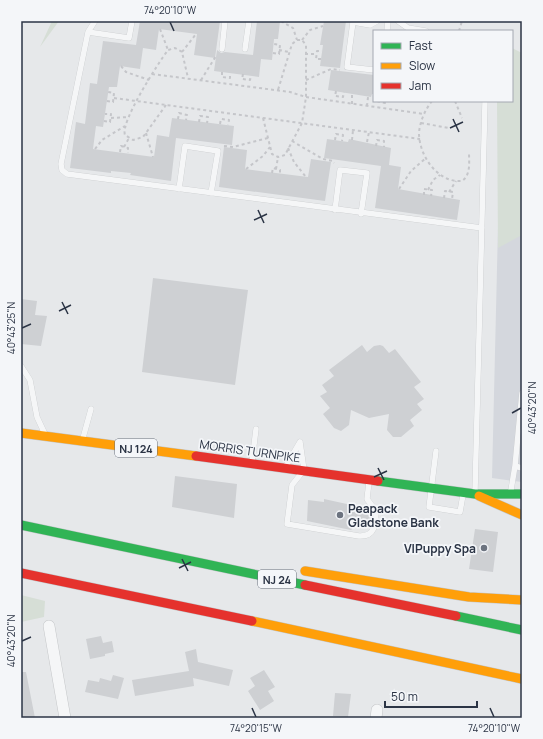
<svg xmlns="http://www.w3.org/2000/svg" width="543" height="739" viewBox="0 0 543 739" font-family="Manrope,sans-serif">
  <style>
    .built { fill: #d4d7dd }
    .green { fill: #d6ded6 }
    .building { fill: #ced0d3 }
    .lines { fill: none; stroke-linecap: round; stroke-linejoin: round }
    .lane-casing { stroke: #c4c6c8; stroke-width: 6 }
    .street-casing { stroke: #c4c6c8; stroke-width: 12 }
    .fast-casing { stroke: #c2c5c8; stroke-width: 10 }
    .slow-casing { stroke: #c2c5c8; stroke-width: 10 }
    .jam-casing { stroke: #c2c5c8; stroke-width: 10 }
    .path { stroke: #c5c6ca; stroke-width: 2; stroke-dasharray: 3 3; stroke-linecap: butt }
    .lane { stroke: #f5f6f7; stroke-width: 5.5 }
    .street { stroke: #f5f6f7; stroke-width: 11 }
    .fast { stroke: #30b455; stroke-width: 9 }
    .slow { stroke: #ff9f0a; stroke-width: 9 }
    .jam { stroke: #e5322d; stroke-width: 9 }
    .rail { stroke: #cecfd2; stroke-width: 3; stroke-dasharray: 2 4; stroke-linecap: butt }
    .ticks { fill: none; stroke: #2b3445; stroke-width: 1.5 }
    .poi-dot { fill: #6c737f; stroke: #f4f6f9; stroke-width: 1.5 }
    .labels { text-anchor: middle; dominant-baseline: central; stroke-width: 3.5; stroke-linejoin: round; paint-order: stroke }
    .shield { fill: #f4f6f9; stroke: #676e7b; stroke-width: 1 }
    .shield-label { font-size: 11px; font-weight: bold; fill: #2b3445 }
    .street-label { font-size: 12px; fill: #2b3445; stroke: #f4f6f9 }
    .poi-label { font-size: 12px; font-weight: bold; fill: #2b3445; stroke: #f4f6f9; text-anchor: start }
    .neatline { fill: none; stroke: #2b3445; stroke-width: 1.5 }
    .ticks-label { font-size: 10px; text-anchor: middle; fill: #2b3445 }
  </style>
  <rect width="100%" height="100%" fill="#e6e8ea"/>
  <path class="built" d="M522,86V482L492,478L501,101H512Z"/>
  <path class="green" d="M52,21H59L40,47Z
    M512,48L522,53V235L498,248L497,101H512Z
    M21,595L45,601L44,617L21,622Z"/>
  <path class="building" d="M140,21H220L215,58L194,55L197,34L159,29L156,50L143,48L140,69L120,66L117,87H109L103,127L96,126L93,149L154,157L157,135L169,137L172,118L234,126L232,145L176,138L171,181L130,175L131,173L111,171V173L70,168L76,122L85,124L90,83L97,84L103,41L136,45Z
    M257,21H280L278,39H274L272,60L261,59L259,77L214,71L217,50L221,53L225,52L253,55Z
    M324,21H346L340,68L320,66L323,45H320Z
    M331,70L374,75V94H372L371,97L328,90Z
    M327,139L348,142L349,139L391,148L389,165L401,167L398,189L460,200L457,220L375,208L381,166L324,158Z
    M224,147L247,150L245,169L308,177L311,159L331,162L325,201L219,187Z
    M153,278L248,290L235,385L142,372Z
    M21,299L37,301L35,315L47,316L41,346L21,344Z
    M362,345L367,352L374,346L380,345L383,346L389,353L395,349L421,382L414,387L424,399L417,404L422,410L410,420L414,426L401,437H393L387,430L389,414L369,418L351,410L349,425L341,431L334,428L323,414L330,408L320,396L327,392L322,385L334,376L329,370Z
    M175,476L237,484L234,518L172,507Z
    M324,499L356,506V508L369,509L372,512L370,526L357,524L351,530L307,521L308,500L324,502Z
    M475,529L498,532L493,572L469,569Z
    M101,636L103,643L112,641L114,652L105,654V656L90,659L86,639Z
    M196,649L198,662L233,670L229,686L193,678L194,686L135,696L132,680L189,671L185,652Z
    M264,670L275,687L268,691L274,701L260,710L248,691L255,686L250,678Z
    M21,672H26L35,718H21Z
    M113,675L124,678L118,699L85,692L88,680L99,682L100,678L111,681Z
    M335,693L351,694L348,717L333,716Z"/>
  <g class="lines">
    <defs>
      <path id="lane" d="M95,21L88,32L61,164L62,170L67,174L482,228
        M398,21L408,28L426,31
        M387,31L388,21
        M88,32L129,38L132,21
        M222,49L225,21
        M245,49L249,21
        M374,70L347,67L353,22L370,25L377,21
        M179,189L185,146L218,151L211,193
        M335,210L340,170L367,173L361,214
        M21,366L30,380L37,417L44,432
        M83,438L91,409
        M300,442L304,470L292,485L287,524L359,536C375,537 376,524 376,511L367,499L369,482
        M436,451L429,507L460,512L463,495
        M252,461L256,429
        M286,466L300,442
        M515,466L522,393
        M511,490L515,466L522,468
        M475,492L485,101"/>
      <path id="street" d="M49,626L65,718
        M376,718L377,710"/>
      <path id="fast" d="M378,481L475,494H522
        M21,525L305,585
        M456,616L522,630"/>
      <path id="slow" d="M21,433L196,456
        M479,496L522,515
        M305,571L469,597L522,600
        M252,621L522,679"/>
      <path id="jam" d="M196,456L378,481
        M21,573L252,621
        M305,585L456,616"/>
    </defs>
    <use href="#lane" class="lane-casing"/>
    <use href="#street" class="street-casing"/>
    <use href="#fast" class="fast-casing"/>
    <use href="#slow" class="slow-casing"/>
    <use href="#jam" class="jam-casing"/>
    <path class="path" d="M281,21L293,28L297,40
      M160,29L168,50
      M459,31L462,21
      M302,40L310,30L323,26
      M279,50L289,52
      M182,52L196,34
      M273,53L279,54L280,45L274,44
      M305,54H316
      M321,59H316L317,51H322
      M121,66L126,72L149,80
      M222,72V77L230,78V73
      M152,74L290,92L306,97L424,114
      M243,74L242,79L250,80L251,76
      M201,80L216,56
      M306,80L331,69L340,70
      M336,91L335,96L343,97L344,92
      M114,98L420,139
      M107,101L113,102L114,93L108,92
      M377,101L385,103V101
      M432,101C425,110 420,121 419,133C419,155 437,183 462,181C471,175 469,162 469,152
      M455,101L462,118
      M352,104V95
      M166,105L143,137L133,140L125,135C120,122 159,62 168,50L175,48L182,52L188,78
      M367,106L368,97
      M111,118L129,117
      M263,118L272,154L278,157L285,155L302,123L306,97V45L302,40H297L292,44L278,90
      M178,119L179,113L187,115L186,120
      M104,121L110,122L111,114H105
      M199,122L200,116L208,117L207,123
      M421,123L449,128
      M220,124L221,119L229,120L228,125
      M146,133L153,157
      M335,140L336,134L343,135L342,141
      M352,140L353,130
      M292,141L323,159L333,161L334,163
      M367,142L369,132
      M224,146L233,147L268,138
      M376,146L377,140L384,141V147
      M124,147L129,138
      M288,148L294,162L306,177
      M95,149L102,140L125,126
      M120,152L121,146L128,148V153
      M246,169L263,156L270,147
      M276,169L278,157
      M272,173L273,168L280,170V174
      M399,189L411,171L426,158
      M428,190L433,180L440,175
      M449,192L456,181
      M424,195V189L432,190L431,196
      M444,198L445,191L453,192L452,199"/>
    <use href="#lane" class="lane"/>
    <use href="#street" class="street"/>
    <use href="#fast" class="fast"/>
    <use href="#slow" class="slow"/>
    <use href="#jam" class="jam"/>
    <path class="rail" d="M21,27L24,21"/>
  </g>
  <path class="ticks" d="M170,22L174,31M453,119L459,132M450,128L463,122M258,210L264,223M254,220L267,214M62,302L68,314M59,311L71,305M22,328L31,324M512,413L521,408M378,468L384,480M374,477L387,471M182,559L188,571M179,568L191,562M22,641L31,637M252,708L256,717M490,708L494,717"/>
  <g class="poi-dot">
    <circle cx="340" cy="515" r="4"/>
    <circle cx="484" cy="548" r="4"/>
  </g>
  <g class="labels">
    <g class="shield">
      <rect x="115" y="439" width="42" height="18" rx="3"/>
      <rect x="258" y="570" width="38" height="18" rx="3"/>
    </g>
    <g class="shield-label">
      <text x="136" y="448">NJ 124</text>
      <text x="277" y="579">NJ 24</text>
    </g>
    <g class="street-label">
      <text transform="translate(250 451) rotate(8)">MORRIS TURNPIKE</text>
    </g>
    <g class="poi-label">
      <text x="348" y="508">Peapack<tspan x="348" dy="14">Gladstone Bank</tspan></text>
      <text x="476" y="548" text-anchor="end">VIPuppy Spa</text>
    </g>
  </g>
  <rect width="543" height="739" fill="none" stroke="#f4f6f9" stroke-width="44"/>
  <rect x="373" y="30" width="140" height="72" fill="#f4f6f9" stroke="#a4a8b1"/>
  <rect x="381" y="43" width="20" height="6" fill="#30b455" stroke="#a4a8b1"/>
  <text x="409" y="50" font-size="12" fill="#2b3445">Fast</text>
  <rect x="381" y="63" width="20" height="6" fill="#ff9f0a" stroke="#a4a8b1"/>
  <text x="409" y="70" font-size="12" fill="#2b3445">Slow</text>
  <rect x="381" y="83" width="20" height="6" fill="#e5322d" stroke="#a4a8b1"/>
  <text x="409" y="90" font-size="12" fill="#2b3445">Jam</text>
  <path d="M385 701v6h92v-6" fill="none" stroke="#2b3445" stroke-width="2"/>
  <text x="391" y="701" font-size="12" fill="#2b3445" stroke="#f4f6f9" stroke-width="3" paint-order="stroke">50 m</text>
  <rect x="22" y="22" width="499" height="695" class="neatline"/>
  <g class="ticks-label">
    <text x="170" y="14">74°20'10"W</text>
    <text transform="translate(11 328) rotate(-90)" y="4">40°43'25"N</text>
    <text transform="translate(532 408) rotate(-90)" y="4">40°43'20"N</text>
    <text transform="translate(11 641) rotate(-90)" y="4">40°43'20"N</text>
    <text x="256" y="732">74°20'15"W</text>
    <text x="494" y="732">74°20'10"W</text>
  </g>
</svg>
